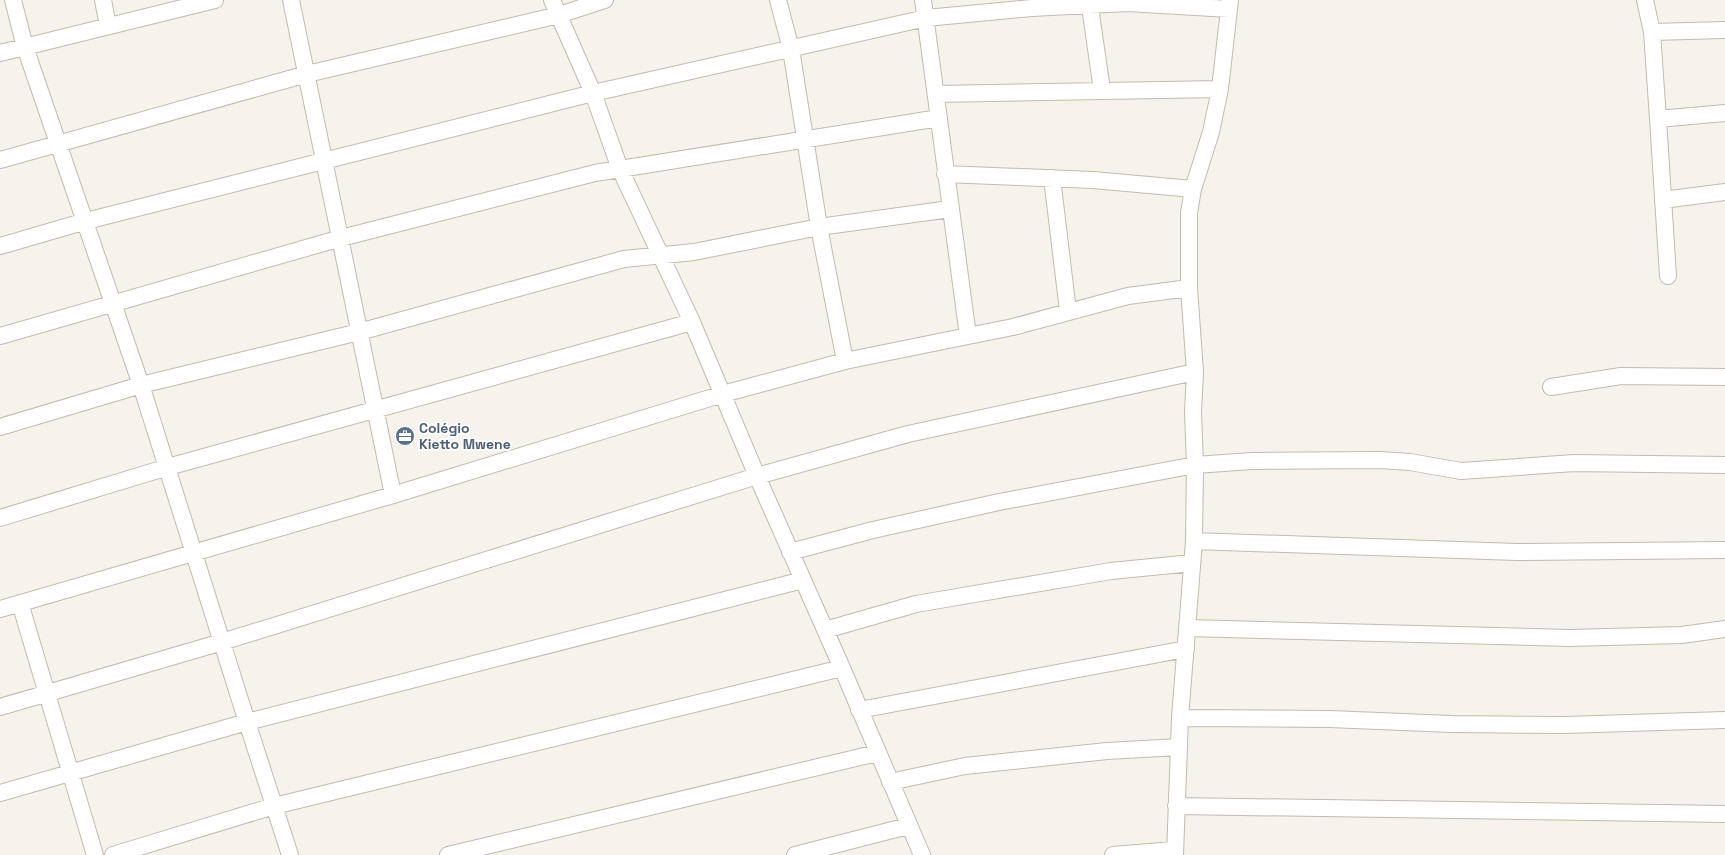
<svg xmlns="http://www.w3.org/2000/svg" width="1725" height="855" viewBox="0 0 1725 855" font-family="'Space Grotesk',sans-serif">
  <style>
    .lines { fill: none; stroke-linecap: round; stroke-linejoin: round }
    .street-casing { stroke: #c2bbae; stroke-width: 18 }
    .street { stroke: #fff; stroke-width: 16 }
    .labels { text-anchor: middle; dominant-baseline: central; stroke-width: 4; stroke-linejoin: round; paint-order: stroke }
    .service-label { font-size: 14px; font-weight: bold; fill: #4e5e75; stroke: #fff; text-anchor: start }
  </style>
  <rect width="100%" height="100%" fill="#f6f3ec"/>
  <g class="lines">
    <defs>
      <path id="street" d="M13,0L25,47L141,385L247,722L290,855
        M103,0L108,26
        M291,0L393,495
        M552,0L593,93L620,169L692,322L757,476L842,668L922,855
        M778,0L791,49L819,227L845,361
        M1089,0L1102,90
        M1645,0L1652,32L1658,119L1725,113
        M1652,32L1725,30
        M0,53L215,0
        M936,94L1220,89
        M1658,119L1668,276
        M0,160L307,74L559,15L605,0
        M945,174L1093,180L1193,189
        M1052,178L1068,311
        M1663,200L1725,192
        M0,246L86,221L593,93L926,18L1032,8L1127,3L1229,9
        M0,336L341,238L595,173L939,118
        M968,336L1013,327L1128,296L1189,288
        M1551,387L1621,376L1725,377
        M0,427L141,385L359,332L624,259L694,252L819,227L950,209
        M0,518L168,467L692,322
        M1194,541L1517,552L1725,550
        M790,552L873,530L999,502L1195,465L1252,461L1380,460L1410,462L1461,471L1574,463L1725,465
        M20,603L95,855
        M0,609L393,495L723,394L845,361L968,336L923,0
        M1188,628L1569,638L1682,635L1725,629
        M825,630L916,604L1111,571L1192,563
        M0,707L222,642L757,476L908,434L1195,372
        M859,710L1186,649
        M1180,718L1330,719L1451,724L1565,725L1725,720
        M890,782L965,766L1107,751L1179,747
        M0,793L247,722L803,580
        M1176,806L1725,814
        M113,855L274,806L842,668
        M448,855L877,753
        M795,855L908,826
        M1113,855L1174,850
        M1175,855L1180,718L1194,541L1195,465L1193,412L1195,372L1189,288V213L1193,189L1211,132L1220,89L1230,0"/>
    </defs>
    <use href="#street" class="street-casing"/>
    <use href="#street" class="street"/>
  </g>
  <defs>
    <symbol id="office-disc" viewBox="-11 -11 22 22"><circle r="9.5" fill="#5c6f8a" stroke="#fff"/><path d="M-6-3h4V-5.5h4V-3h4V5H-6ZM-1-4.5V-3h2v-1.5ZM-6 0V1H6V0Z" fill="#fff"/></symbol>
  </defs>
  <g fill-rule="evenodd">
    <use href="#office-disc" x="394" y="425" width="22" height="22"/>
  </g>
  <g class="labels">
    <g class="service-label">
      <text x="419" y="428">Colégio<tspan x="419" dy="16">Kietto Mwene</tspan></text>
    </g>
  </g>
</svg>
